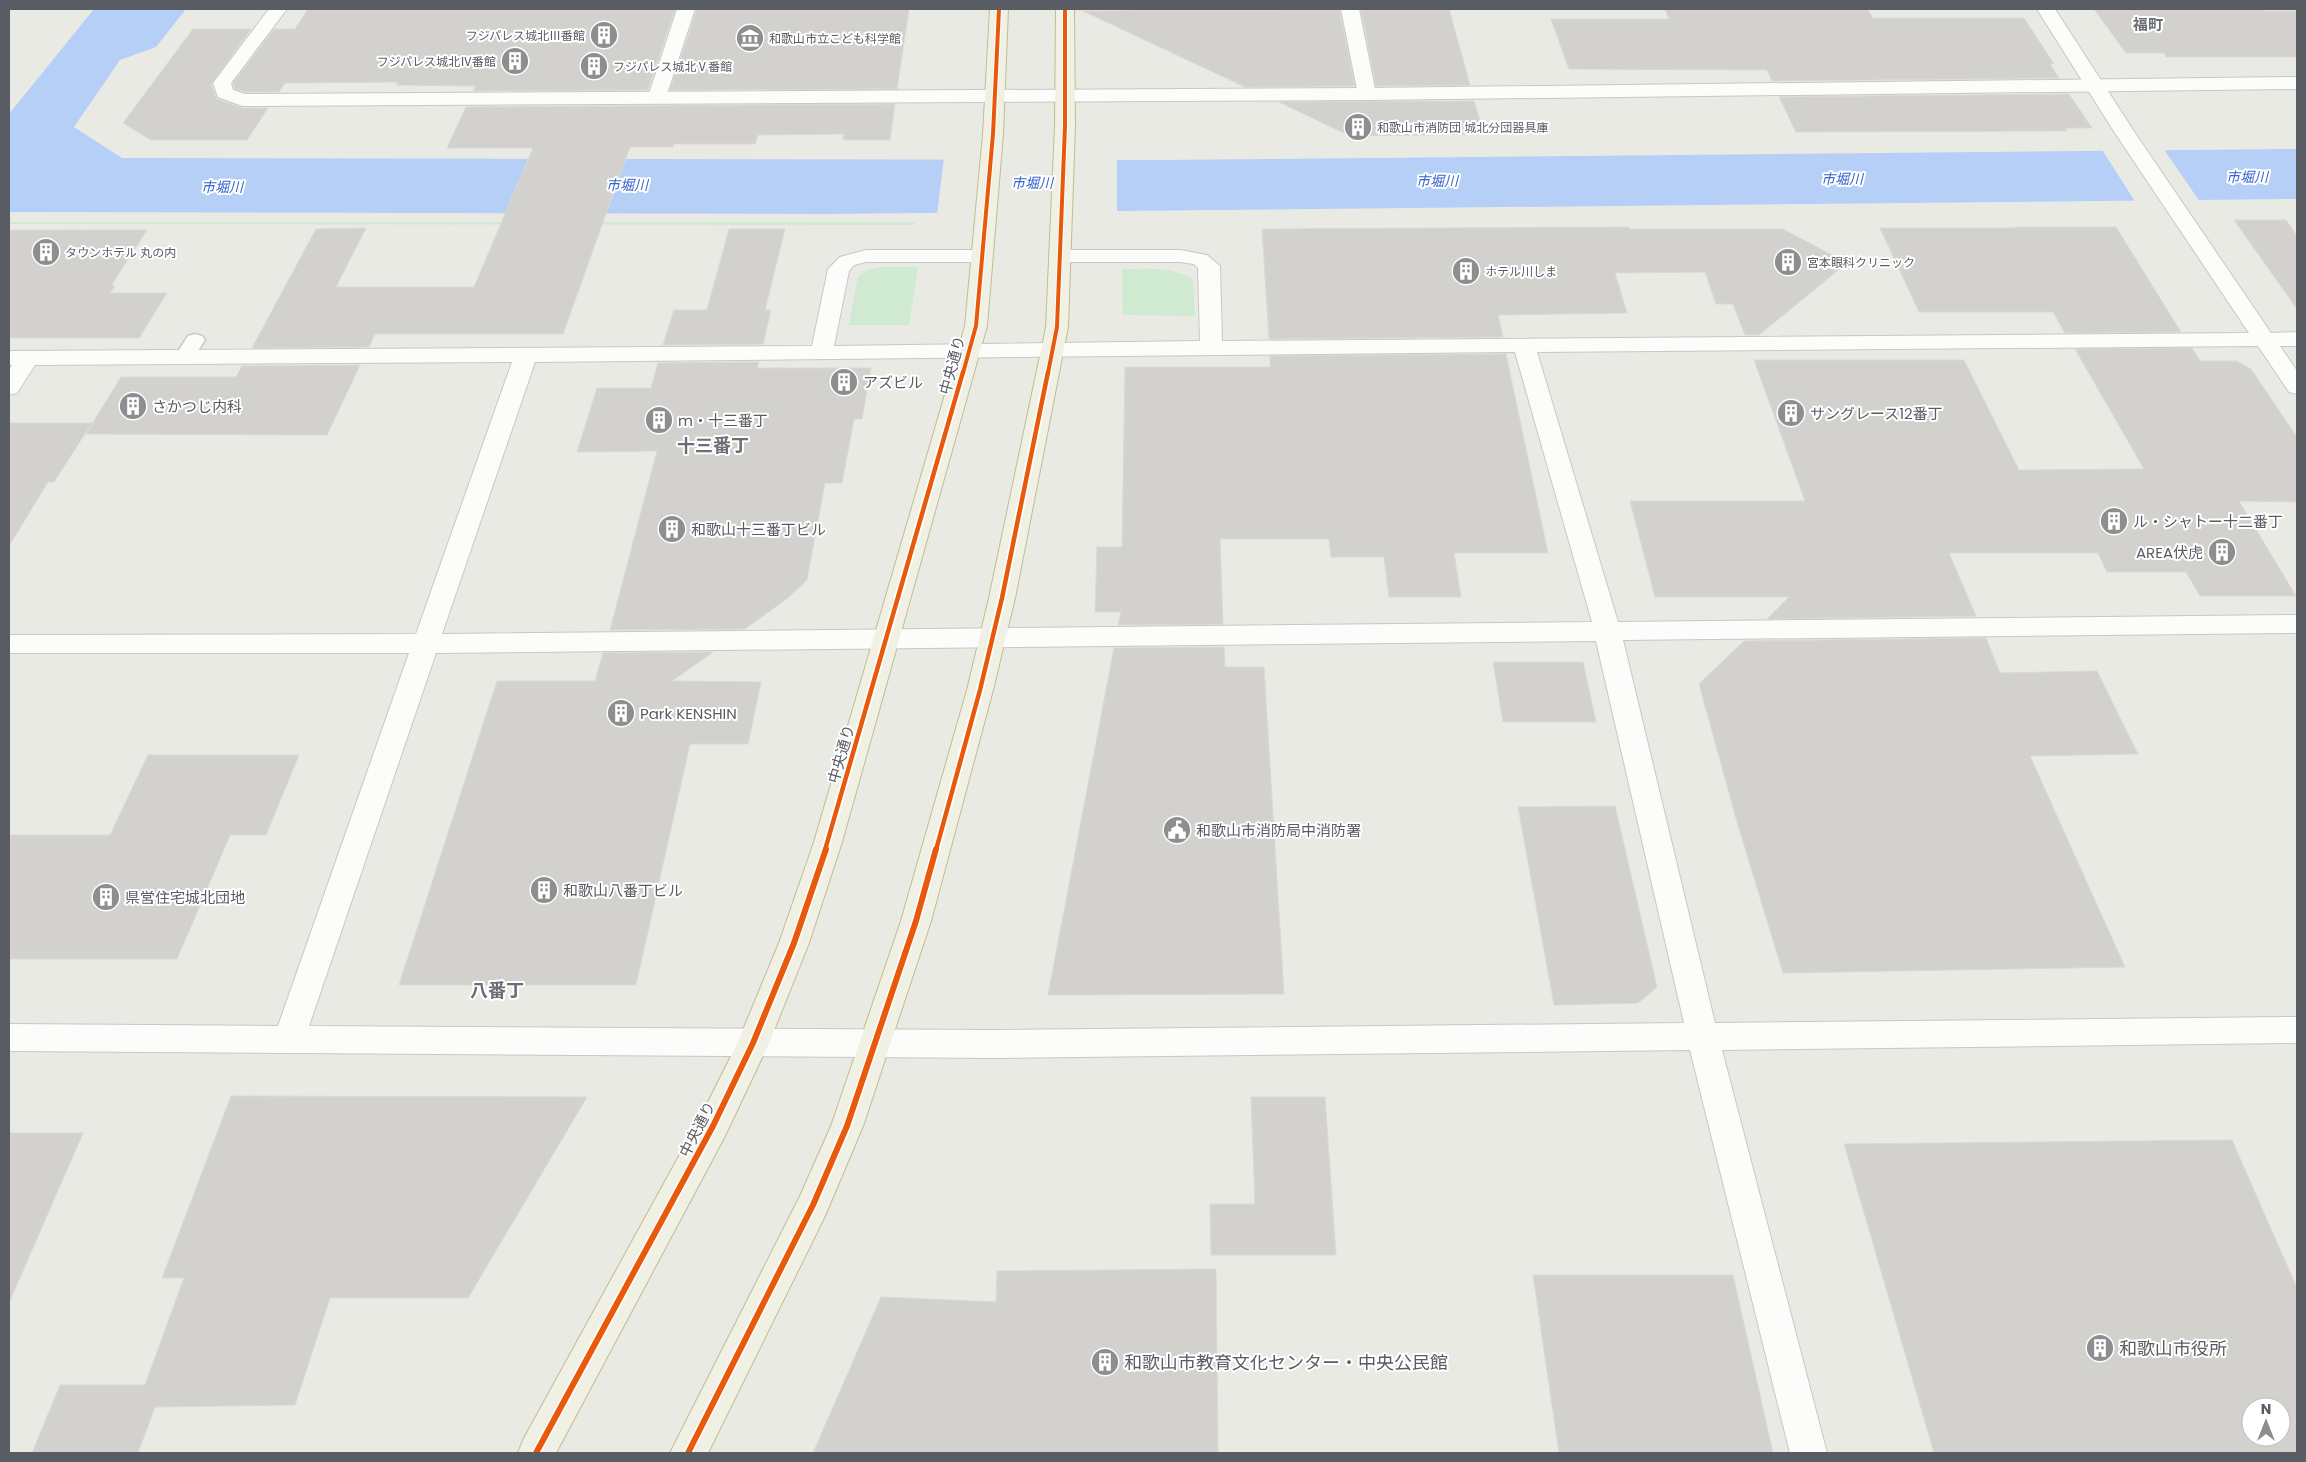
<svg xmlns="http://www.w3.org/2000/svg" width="2306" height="1462" viewBox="0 0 2306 1462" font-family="Poppins,'Noto Sans JP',sans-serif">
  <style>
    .green { fill: #d0e9d1 }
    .water { fill: #b6cff7 }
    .pier { fill: #eaeae4 }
    .building { fill: #d2d1ce; stroke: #dad9d3; fill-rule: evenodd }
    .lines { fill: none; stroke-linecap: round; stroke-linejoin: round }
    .service-casing { stroke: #c7c7c7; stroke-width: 3 }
    .minor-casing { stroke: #c7c7c7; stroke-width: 2 }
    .tertiary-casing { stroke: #c7c7c7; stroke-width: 2 }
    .trunk-casing { stroke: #c2bc91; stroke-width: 2 }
    .service { fill: #fcfcfb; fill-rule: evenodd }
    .minor { fill: #fcfcfb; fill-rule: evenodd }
    .tertiary { fill: #fcfcfb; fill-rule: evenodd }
    .trunk { fill: #f0f0e4; fill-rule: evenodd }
    .cycleway-far2-casing { stroke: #fff; stroke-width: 6 }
    .cycleway-far1-casing { stroke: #fff; stroke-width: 8 }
    .cycleway-casing { stroke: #fff; stroke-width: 9 }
    .cycleway-far2 { stroke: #e8590c; stroke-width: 4 }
    .cycleway-far1 { stroke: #e8590c; stroke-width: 4.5 }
    .cycleway { stroke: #e8590c; stroke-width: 6 }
    .labels { text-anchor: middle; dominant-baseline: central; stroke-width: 4; stroke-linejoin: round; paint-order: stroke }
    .far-poi-label { font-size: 12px; fill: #595c63; stroke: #fff; text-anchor: start }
    .far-water-label { font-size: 14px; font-style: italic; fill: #3765cd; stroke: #fff }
    .far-quarter-label { font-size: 15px; font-weight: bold; fill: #6a6e75; stroke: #fff }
    .street-label { font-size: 15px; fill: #595c63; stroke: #fff }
    .poi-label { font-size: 15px; fill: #595c63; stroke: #fff; text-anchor: start }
    .quarter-label { font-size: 18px; font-weight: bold; fill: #6a6e75; stroke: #fff }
    .near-poi-label { font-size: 18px; fill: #595c63; stroke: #fff; text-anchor: start }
  </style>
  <rect width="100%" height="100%" fill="#eaeae4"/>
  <path class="green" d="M9,222H915L914,225L9,224Z
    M882,267H918L909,325H849L858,277L868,270Z
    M1122,269C1147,269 1170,266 1193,279L1195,316L1123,315Z"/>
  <path class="water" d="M94,9H186L156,47L120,60L74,127L122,158L1159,160L2297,149V199L825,214L9,212V114Z"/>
  <path class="pier" d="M2101,148H2163L2200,202L2136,203Z
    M944,157L1117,158V213L937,215Z"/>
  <path class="building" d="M308,9H675L648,90L473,91L476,86L396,85L398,82L285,83L279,92H245L235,89L233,83L274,29H295Z
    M697,9H909L897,89L670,90Z
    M1285,9H1339L1355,86L1245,87L1083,11L1285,10Z
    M1361,9H1449L1470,85L1376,86Z
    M1665,9H1867L1873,18H2024L2054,64H2050L2059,78L1772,81L1767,70L1569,69L1551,19H1669Z
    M2094,9H2261L2263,11H2297V57H2166L2164,53H2126Z
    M193,29H251L211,84L217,99L242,108H268L247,140H151L123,123Z
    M2069,94L2092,128H2065L2067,131L1796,132L1779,97Z
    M1474,101L1484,134L1350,136L1279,102Z
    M895,104L890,140H843L844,134L758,135L755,144H674L673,147H630L563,334H375L369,347L252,348L316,229L366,228L336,287H474L533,148H447L466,107Z
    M2234,220H2286L2297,236V309Z
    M1629,227L1630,229H1783L1847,263L1759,335H1745L1733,304H1716L1705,272L1615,273L1627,313L1498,315L1503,337L1269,339L1262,229Z
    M2015,227H2116L2181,332L2065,333L2053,312H1919L1880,228H2016Z
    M729,229H785L765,310H771L763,344L663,345L674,310H707Z
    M9,230H147L111,286H115L110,293H167L139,338H9Z
    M2192,348L2200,361H2236L2251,369L2297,437V502L2239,501L2296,596H2200L2186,572H2107L2098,553H1949L1976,616L1767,619L1789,597H1655L1630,501H1805L1754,360H1964L2019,470L2144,469L2075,349Z
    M1506,354L1548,553H1454L1461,597H1389L1384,557H1331L1329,539H1220L1223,624L1118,625L1121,612H1095L1097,547H1122L1125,367H1270V356Z
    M759,362L757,368H871L862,419H854L842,483H825L807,580L788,598L745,629L610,630L657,451L577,452L597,388H651L658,363Z
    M360,365L327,435L86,434L121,377H236L242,366Z
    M9,423H92L54,482H48L9,546Z
    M1986,638L2000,673L2097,671L2138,754L2030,756L2125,967L1783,973L1737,822L1699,684L1744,641Z
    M1224,647L1225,667H1264L1284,994L1048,995L1114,648Z
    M713,652L672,681L761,682L748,744H690L636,985H399L497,681H595L603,653Z
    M1493,662H1583L1596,722H1503Z
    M148,755H299L266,835H230L177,959H9V835H110Z
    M1615,806L1657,987L1638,1003L1554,1005L1518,807Z
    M231,1096L587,1097L468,1298H330L295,1405L155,1407L138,1453H32L60,1385H145L184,1278H162Z
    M1251,1097H1325L1336,1255H1211L1210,1204H1255Z
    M9,1133H83L9,1303Z
    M2232,1140L2297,1288V1453H1934L1844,1144ZM2251,1407H2281V1437H2251Z
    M1216,1269L1218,1453H813L881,1297L996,1302L997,1271Z
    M1533,1275H1733L1773,1453H1559Z"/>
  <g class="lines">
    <defs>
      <path id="service" d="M195,334L202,336L205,340L192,360L185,362L178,360L175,356L188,336Z"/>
      <path id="minor" d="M677,9H695L666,97L664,101L657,103L650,101L648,97Z
        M1341,9H1359L1376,94L1374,98L1367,100L1360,98L1358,94Z
        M2037,9H2055L2133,130L2271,333L2297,332V346H2280L2297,371V394L2289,392L2258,346L1537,352L1618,622L2297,615V633L1623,640L1715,1023L2297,1017V1043L1722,1050L1827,1453H1790L1690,1050L995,1058L9,1051V1024L278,1026L409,653H9V635L416,634L512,362L35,365L17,393L9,395V370L12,365H9V351L812,346L828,269L840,257L866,250H982L989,252L993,256L989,260L982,262H866L854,265L849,271L834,346L1200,341L1198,268L1194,264L1180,262H1060L1053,260L1049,256L1053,252L1060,250H1180L1207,255L1220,266L1222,341L2249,333L2113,130ZM1515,352L1592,622L442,634L535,362ZM1596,641L1684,1023L995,1030L309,1026L436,653Z"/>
      <path id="tertiary" d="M269,9H287L231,83L233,90L245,94L1367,88L2297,77V89L1367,100L242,106L218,97L213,83Z"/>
      <path id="trunk" d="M990,9H1008L1003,134L987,326L842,842L809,943L769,1043L725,1136L556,1453H518L523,1440L701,1116L738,1042L779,943L814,842L965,326L983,134Z
        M1056,9H1074L1075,126L1068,327L1015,598L993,690L931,921L863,1126L825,1216L708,1453H670L800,1196L831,1126L901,921L967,690L989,598L1046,327L1055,126Z"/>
    </defs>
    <use href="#service" class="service-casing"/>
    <use href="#minor" class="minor-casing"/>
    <use href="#tertiary" class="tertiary-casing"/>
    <use href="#trunk" class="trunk-casing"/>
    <use href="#service" class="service"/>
    <use href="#minor" class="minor"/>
    <use href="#tertiary" class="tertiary"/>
    <use href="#trunk" class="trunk"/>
    <defs>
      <path id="cycleway-far2" d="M963,373L976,326L993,134L999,9
        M1048,373L1057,327L1065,126V9"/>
      <path id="cycleway-far1" d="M825,850L963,372
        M936,850L980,690L1002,598L1048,372"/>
      <path id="cycleway" d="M536,1453L713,1126L753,1043L794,943L826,849
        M688,1453L813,1205L847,1126L916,921L936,849"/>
    </defs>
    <use href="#cycleway-far2" class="cycleway-far2-casing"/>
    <use href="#cycleway-far1" class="cycleway-far1-casing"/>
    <use href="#cycleway" class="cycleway-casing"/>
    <use href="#cycleway-far2" class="cycleway-far2"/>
    <use href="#cycleway-far1" class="cycleway-far1"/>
    <use href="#cycleway" class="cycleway"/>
  </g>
  <defs>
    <symbol id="building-disc" viewBox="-11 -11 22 22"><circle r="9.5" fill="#8c8e90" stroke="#fff"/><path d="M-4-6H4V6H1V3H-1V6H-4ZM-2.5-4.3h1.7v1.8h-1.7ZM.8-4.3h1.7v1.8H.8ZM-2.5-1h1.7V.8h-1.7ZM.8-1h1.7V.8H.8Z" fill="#fff"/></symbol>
    <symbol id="museum-disc" viewBox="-11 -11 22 22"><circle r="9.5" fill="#8c8e90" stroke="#fff"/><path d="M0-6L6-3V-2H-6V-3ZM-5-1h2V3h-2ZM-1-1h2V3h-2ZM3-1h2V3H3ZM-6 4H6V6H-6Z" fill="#fff"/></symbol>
    <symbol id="civic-disc" viewBox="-11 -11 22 22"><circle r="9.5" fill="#8c8e90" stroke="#fff"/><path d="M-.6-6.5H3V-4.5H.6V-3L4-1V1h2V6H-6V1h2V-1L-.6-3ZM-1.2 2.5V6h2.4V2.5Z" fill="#fff"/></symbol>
  </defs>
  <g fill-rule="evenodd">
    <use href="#building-disc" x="588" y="19" width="32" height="32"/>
    <use href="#museum-disc" x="734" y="22" width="32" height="32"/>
    <use href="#building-disc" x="499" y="45" width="32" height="32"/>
    <use href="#building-disc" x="578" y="50" width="32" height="32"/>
    <use href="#building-disc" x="1342" y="111" width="32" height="32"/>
    <use href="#building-disc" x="30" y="236" width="32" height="32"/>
    <use href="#building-disc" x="1772" y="246" width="32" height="32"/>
    <use href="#building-disc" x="1450" y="255" width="32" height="32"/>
    <use href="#building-disc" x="828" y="366" width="32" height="32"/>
    <use href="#building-disc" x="117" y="390" width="32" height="32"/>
    <use href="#building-disc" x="1775" y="397" width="32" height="32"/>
    <use href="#building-disc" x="643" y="404" width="32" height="32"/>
    <use href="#building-disc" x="2098" y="505" width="32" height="32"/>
    <use href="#building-disc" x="656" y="513" width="32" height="32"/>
    <use href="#building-disc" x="2206" y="536" width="32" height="32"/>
    <use href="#building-disc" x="605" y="697" width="32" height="32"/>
    <use href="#civic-disc" x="1161" y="814" width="32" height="32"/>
    <use href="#building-disc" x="528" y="874" width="32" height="32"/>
    <use href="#building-disc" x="90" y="881" width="32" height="32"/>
    <use href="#building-disc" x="2084" y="1332" width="32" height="32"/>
    <use href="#building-disc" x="1089" y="1346" width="32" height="32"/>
  </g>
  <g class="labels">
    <g class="far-poi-label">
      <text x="585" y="35" text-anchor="end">フジパレス城北Ⅲ番館</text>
      <text x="769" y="38">和歌山市立こども科学館</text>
      <text x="496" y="61" text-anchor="end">フジパレス城北Ⅳ番館</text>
      <text x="613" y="66">フジパレス城北Ⅴ番館</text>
      <text x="1377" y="127">和歌山市消防団 城北分団器具庫</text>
      <text x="65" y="252">タウンホテル 丸の内</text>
      <text x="1807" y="262">宮本眼科クリニック</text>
      <text x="1485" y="271">ホテル川しま</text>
    </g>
    <g class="far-water-label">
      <text x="2247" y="177">市堀川</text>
      <text x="1842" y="179">市堀川</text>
      <text x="1437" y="181">市堀川</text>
      <text x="1032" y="183">市堀川</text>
      <text x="627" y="185">市堀川</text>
      <text x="222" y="187">市堀川</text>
    </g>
    <g class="far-quarter-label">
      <text x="2148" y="24">福町</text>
    </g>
    <g class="street-label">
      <text transform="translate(952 365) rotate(-75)">中央通り</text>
      <text transform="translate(841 754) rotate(-74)">中央通り</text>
      <text transform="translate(697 1129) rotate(-63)">中央通り</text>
    </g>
    <g class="poi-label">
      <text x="863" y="382">アズビル</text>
      <text x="152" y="406">さかつじ内科</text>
      <text x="1810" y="413">サングレース12番丁</text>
      <text x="678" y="420">ｍ・十三番丁</text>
      <text x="2133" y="521">ル・シャトー十二番丁</text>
      <text x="691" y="529">和歌山十三番丁ビル</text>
      <text x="2203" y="552" text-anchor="end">AREA伏虎</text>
      <text x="640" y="713">Park KENSHIN</text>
      <text x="1196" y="830">和歌山市消防局中消防署</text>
      <text x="563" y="890">和歌山八番丁ビル</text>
      <text x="125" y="897">県営住宅城北団地</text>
    </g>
    <g class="quarter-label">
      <text x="713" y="445">十三番丁</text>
      <text x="497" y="990">八番丁</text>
    </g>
    <g class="near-poi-label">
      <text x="2119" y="1348">和歌山市役所</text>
      <text x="1124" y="1362">和歌山市教育文化センター・中央公民館</text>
    </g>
  </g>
  <rect width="2306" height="1462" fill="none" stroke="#595c63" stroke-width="20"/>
  <g transform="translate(2266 1422)"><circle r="24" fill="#ffffff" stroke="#bdbec1"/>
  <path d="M0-4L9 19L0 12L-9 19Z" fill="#8c8e90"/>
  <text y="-8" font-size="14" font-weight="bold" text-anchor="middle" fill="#595c63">N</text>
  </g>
</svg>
